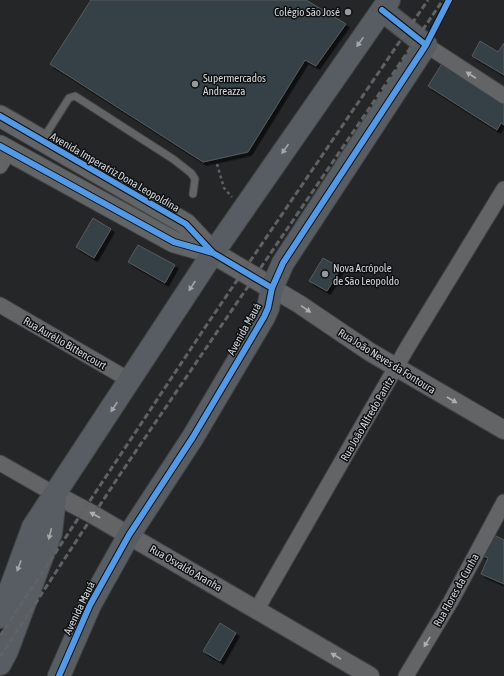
<svg xmlns="http://www.w3.org/2000/svg" width="504" height="676" viewBox="0 0 504 676" font-family="'Asap Condensed',sans-serif">
  <style>
    .building { fill: #354047; stroke: #585a5c; filter: url(#shadow) }
    .lines { fill: none; stroke-linecap: round; stroke-linejoin: round }
    .service-casing { stroke: #414345; stroke-width: 9 }
    .minor-casing { stroke: #414345; stroke-width: 17 }
    .tertiary-casing { stroke: #414345; stroke-width: 20 }
    .secondary-casing { stroke: #414345; stroke-width: 23 }
    .primary-casing { stroke: #414345; stroke-width: 24 }
    .path { stroke: #606162; stroke-width: 2.5; stroke-dasharray: 3 3; stroke-linecap: butt }
    .service { stroke: #626466; stroke-width: 7 }
    .minor { stroke: #626466; stroke-width: 15 }
    .tertiary { stroke: #626466; stroke-width: 18 }
    .secondary { stroke: #626466; stroke-width: 21 }
    .primary { stroke: #575d62; stroke-width: 22 }
    .rail { stroke: #606162; stroke-width: 3; stroke-dasharray: 6 3; stroke-linecap: butt }
    .cycleway-casing { stroke: #0d0f11; stroke-width: 8 }
    .cycleway { stroke: #5399e6; stroke-width: 6 }
    .oneway { fill: #a3a7aa }
    .oneway2 { fill: #adafb1 }
    .poi-dot { fill: #979a9c; stroke: #0d0f11; stroke-width: 1.5 }
    .labels { text-anchor: middle; dominant-baseline: central; stroke-width: 3; stroke-linejoin: round; paint-order: stroke }
    .poi-label { font-size: 11px; fill: #d5d8da; stroke: #0d0f11; text-anchor: start }
    .street-label { font-size: 11px; fill: #d5d8da; stroke: #0d0f11 }
  </style>
  <defs>
    <filter id="shadow"><feDropShadow dx="3.5" dy="3.5" stdDeviation="0" flood-color="#0009"/></filter>
  </defs>
  <rect width="100%" height="100%" fill="#242628"/>
  <path class="building" d="M91,0H306L346,24L316,66L305,60L248,152L203,162L50,64Z
    M480,41L498,52L504,43V75L472,56Z
    M443,62L504,100V125L501,123L497,130L428,86Z
    M93,218L111,229L94,258L76,247Z
    M138,245L175,265L165,283L128,262Z
    M323,258L341,268L327,291L309,281Z
    M490,533L504,540V584L481,574L488,558L481,555Z
    M220,623L236,633L220,661L203,651Z"/>
  <g class="lines">
    <defs>
      <path id="service" d="M43,139L69,98L75,96L173,159L191,173L195,179L193,194"/>
      <path id="minor" d="M426,45L504,96
        M0,166L9,151
        M0,305L131,381
        M0,463L56,495
        M257,609L407,348L504,189
        M406,676L451,601L504,502"/>
      <path id="tertiary" d="M272,288L299,304L370,352L504,430
        M56,495L92,514L370,676"/>
      <path id="secondary" d="M0,116L186,224L213,253
        M0,146L174,242L213,253L272,288"/>
      <path id="primary" d="M0,617L33,527L213,253L389,0
        M0,664L7,651L51,533L55,498
        M59,676L90,605L129,535L193,437L264,317L268,308L272,288L283,263L426,45L382,10"/>
    </defs>
    <use href="#service" class="service-casing"/>
    <use href="#minor" class="minor-casing"/>
    <use href="#tertiary" class="tertiary-casing"/>
    <use href="#secondary" class="secondary-casing"/>
    <use href="#primary" class="primary-casing"/>
    <path class="path" d="M217,164L224,188L232,197"/>
    <use href="#service" class="service"/>
    <use href="#minor" class="minor"/>
    <use href="#tertiary" class="tertiary"/>
    <use href="#secondary" class="secondary"/>
    <use href="#primary" class="primary"/>
    <path class="rail" d="M0,636L208,323L428,0
      M0,657L121,473L443,0"/>
    <defs>
      <path id="cycleway" d="M382,10L426,45
        M0,116L186,224L213,253
        M0,146L174,242L213,253L272,288
        M59,676L90,605L129,535L193,437L264,317L268,308L272,288L283,263L426,45L449,0"/>
    </defs>
    <use href="#cycleway" class="cycleway-casing"/>
    <use href="#cycleway" class="cycleway"/>
  </g>
  <defs><path id="oneway-solid" d="M-6-.8H1V-3.2L6.5 0L1 3.2V.8H-6Z"/></defs>
  <g class="oneway">
    <use href="#oneway-solid" transform="translate(360 42) rotate(125)"/>
    <use href="#oneway-solid" transform="translate(285 149) rotate(125)"/>
    <use href="#oneway-solid" transform="translate(192 286) rotate(123)"/>
    <use href="#oneway-solid" transform="translate(114 407) rotate(123)"/>
    <use href="#oneway-solid" transform="translate(50 534) rotate(104)"/>
    <use href="#oneway-solid" transform="translate(19 566) rotate(110)"/>
  </g>
  <g class="oneway2">
    <use href="#oneway-solid" transform="translate(471 75) rotate(-147)"/>
    <use href="#oneway-solid" transform="translate(306 309) rotate(34)"/>
    <use href="#oneway-solid" transform="translate(452 400) rotate(30)"/>
    <use href="#oneway-solid" transform="translate(95 515) rotate(-151)"/>
    <use href="#oneway-solid" transform="translate(427 642) rotate(122)"/>
    <use href="#oneway-solid" transform="translate(336 656) rotate(-149)"/>
  </g>
  <g class="poi-dot">
    <circle cx="348" cy="12" r="4"/>
    <circle cx="195" cy="84" r="4"/>
    <circle cx="325" cy="274" r="4"/>
  </g>
  <g class="labels">
    <g class="poi-label">
      <text x="340" y="12" text-anchor="end">Colégio São José</text>
      <text x="203" y="78">Supermercados<tspan x="203" dy="13">Andreazza</tspan></text>
      <text x="333" y="268">Nova Acrópole<tspan x="333" dy="13">de São Leopoldo</tspan></text>
    </g>
    <g class="street-label">
      <text transform="translate(115 172) rotate(30)">Avenida Imperatriz Dona Leopoldina</text>
      <text transform="translate(244 329) rotate(-61)">Avenida Mauá</text>
      <text transform="translate(65 343) rotate(30)">Rua Aurélio Bittencourt</text>
      <text transform="translate(387 361) rotate(32)">Rua João Neves da Fontoura</text>
      <text transform="translate(367 419) rotate(-60)">Rua João Alfredo Panitz</text>
      <text transform="translate(186 568) rotate(30)">Rua Osvaldo Aranha</text>
      <text transform="translate(456 590) rotate(-61)">Rua Flores da Cunha</text>
      <text transform="translate(79 608) rotate(-64)">Avenida Mauá</text>
    </g>
  </g>
</svg>
